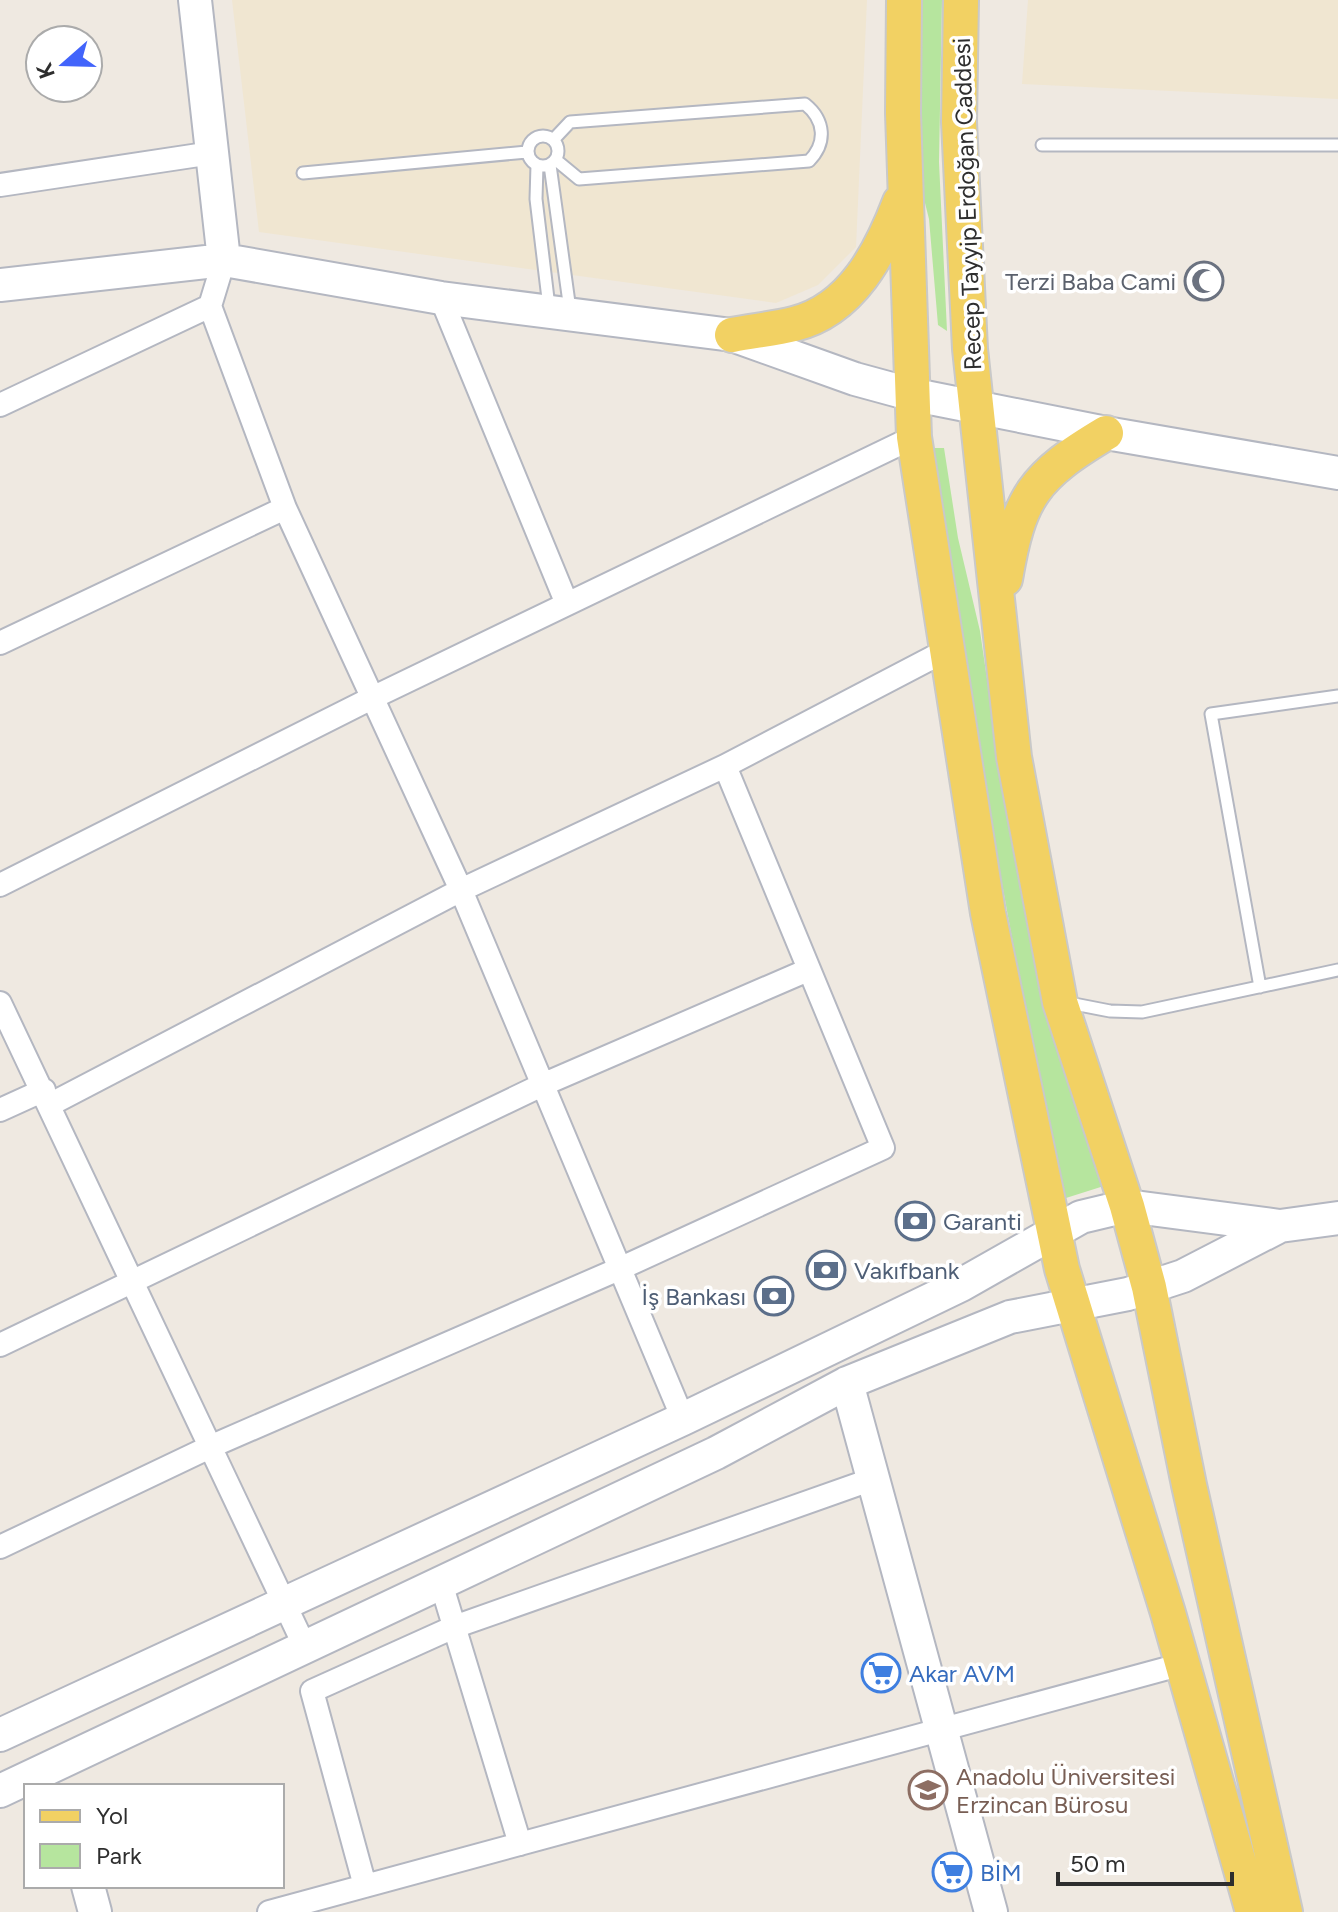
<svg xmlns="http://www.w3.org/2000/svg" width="1338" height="1912" viewBox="0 0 1338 1912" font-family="Figtree,sans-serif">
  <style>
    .education { fill: #f0e6d1 }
    .green { fill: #b6e59e }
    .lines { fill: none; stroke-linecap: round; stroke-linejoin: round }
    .lane-casing { stroke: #b4b7c1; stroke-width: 15 }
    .street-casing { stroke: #b4b7c1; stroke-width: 26 }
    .secondary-casing { stroke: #b4b7c1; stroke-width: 36 }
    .primary-casing { stroke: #c9c9c9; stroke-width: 38 }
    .lane { stroke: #fff; stroke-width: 11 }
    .street { stroke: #fff; stroke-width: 22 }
    .secondary { stroke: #fff; stroke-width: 32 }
    .primary { stroke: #f2d163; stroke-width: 34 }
    .labels { text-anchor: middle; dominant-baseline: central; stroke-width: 7; stroke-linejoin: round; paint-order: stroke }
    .street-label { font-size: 24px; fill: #2e2e2e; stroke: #fff }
    .worship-label { font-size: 24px; fill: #5b616d; stroke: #fff; text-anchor: end }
    .service-label { font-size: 24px; fill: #4e5e75; stroke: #fff; text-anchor: start }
    .shop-label { font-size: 24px; fill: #366cbe; stroke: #fff; text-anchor: start }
    .education-label { font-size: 24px; fill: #785e54; stroke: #fff; text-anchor: start }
  </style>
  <rect width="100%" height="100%" fill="#efe9e1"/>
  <path class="education" d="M232,0H867L856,247L818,285L776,303L259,232Z
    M1028,0H1338V99L1022,84Z"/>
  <path class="green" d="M921,0H942L939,162L947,331L938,325L929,219L921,187Z
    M934,448H944L958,538L980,631L1007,816L1028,928L1061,1060L1107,1185L1066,1198C1009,951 969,700 934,448Z"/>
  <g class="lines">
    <defs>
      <path id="lane" d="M528 151a15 15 0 1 1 30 0a15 15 0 1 1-30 0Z
        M554,139L570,122L805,104C825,120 827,143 809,161L579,179L556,160
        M1042,145H1338
        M537,165L536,199L549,307
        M550,165L570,310
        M303,173L527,152
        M1260,987L1211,714L1338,696
        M1064,1002L1110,1011L1142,1012L1338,970"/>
      <path id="street" d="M0,185L212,153
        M224,260L210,306L285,508L461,890L683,1419
        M441,298L567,604
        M0,405L210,306
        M0,643L285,508
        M0,885L372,698L914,437
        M0,1003L305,1647
        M51,1104L461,890L725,766L945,651
        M0,1110L44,1090
        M0,1345L542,1085L808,970
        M0,1547L212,1446L619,1269L883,1148L725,766
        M441,1583L520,1844
        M365,1886L312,1691L454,1627L873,1479
        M269,1912L1183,1664"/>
      <path id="secondary" d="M195,0L224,260
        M0,285L224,260L441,298L732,335L855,379L910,394L1106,433L1338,473
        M847,1383L991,1912
        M0,1735L683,1419L961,1285L1081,1217L1127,1206L1280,1226L1338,1218
        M0,1791L716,1453L847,1383L1010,1317L1128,1294L1183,1276L1280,1226
        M88,1886L95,1912"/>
      <path id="primary" d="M904,0L903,113L914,437L988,913L1062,1269L1168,1613L1253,1912
        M961,0L959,122L970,349L1014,757L1060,1002L1127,1206L1149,1287L1189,1485L1285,1912
        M732,335C752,331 774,329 794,324C852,310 881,252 900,202
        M1005,579C1019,496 1034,476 1106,433"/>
    </defs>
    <use href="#lane" class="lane-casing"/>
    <use href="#street" class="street-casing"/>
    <use href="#secondary" class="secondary-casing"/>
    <use href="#primary" class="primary-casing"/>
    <use href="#lane" class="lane"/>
    <use href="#street" class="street"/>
    <use href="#secondary" class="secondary"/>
    <use href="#primary" class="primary"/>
  </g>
  <defs>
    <symbol id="mosque-ring" viewBox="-11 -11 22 22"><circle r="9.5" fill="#fff" stroke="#6b7280" stroke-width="1.5"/><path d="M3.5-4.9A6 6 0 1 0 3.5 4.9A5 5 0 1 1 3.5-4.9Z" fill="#6b7280"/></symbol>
    <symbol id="bank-ring" viewBox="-11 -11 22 22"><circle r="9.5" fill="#fff" stroke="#5c6f8a" stroke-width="1.5"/><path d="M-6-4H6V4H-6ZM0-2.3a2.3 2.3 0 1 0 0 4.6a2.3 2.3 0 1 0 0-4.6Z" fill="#5c6f8a"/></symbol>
    <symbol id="supermarket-ring" viewBox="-11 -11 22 22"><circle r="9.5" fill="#fff" stroke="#3f7fe0" stroke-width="1.5"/><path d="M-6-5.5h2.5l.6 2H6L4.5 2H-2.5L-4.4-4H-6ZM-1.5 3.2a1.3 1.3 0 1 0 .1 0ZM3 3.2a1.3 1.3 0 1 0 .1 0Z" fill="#3f7fe0"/></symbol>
    <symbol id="university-ring" viewBox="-11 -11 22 22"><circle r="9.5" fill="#fff" stroke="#8d6e63" stroke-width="1.5"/><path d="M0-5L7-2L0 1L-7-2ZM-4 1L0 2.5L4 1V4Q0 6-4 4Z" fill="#8d6e63"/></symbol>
  </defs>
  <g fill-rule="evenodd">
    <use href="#mosque-ring" x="1182" y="259" width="44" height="44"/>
    <use href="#bank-ring" x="893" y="1199" width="44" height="44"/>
    <use href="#bank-ring" x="804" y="1248" width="44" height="44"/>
    <use href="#bank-ring" x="752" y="1274" width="44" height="44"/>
    <use href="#supermarket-ring" x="859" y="1651" width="44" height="44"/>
    <use href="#university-ring" x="906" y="1768" width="44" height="44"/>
    <use href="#supermarket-ring" x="930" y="1850" width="44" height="44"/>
  </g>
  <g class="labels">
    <g class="street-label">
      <text transform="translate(967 204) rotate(-92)">Recep Tayyip Erdoğan Caddesi</text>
    </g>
    <g class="worship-label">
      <text x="1176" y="281">Terzi Baba Cami</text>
    </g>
    <g class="service-label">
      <text x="943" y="1221">Garanti</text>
      <text x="854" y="1270">Vakıfbank</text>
      <text x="746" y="1296" text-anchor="end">İş Bankası</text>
    </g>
    <g class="shop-label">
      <text x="909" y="1673">Akar AVM</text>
      <text x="980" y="1872">BİM</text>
    </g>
    <g class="education-label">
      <text x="956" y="1776">Anadolu Üniversitesi<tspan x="956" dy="28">Erzincan Bürosu</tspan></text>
    </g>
  </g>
  <rect x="24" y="1784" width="260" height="104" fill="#ffffff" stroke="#ababab" stroke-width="2"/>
  <rect x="40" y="1810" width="40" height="12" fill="#f2d163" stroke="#ababab" stroke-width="2"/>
  <text x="96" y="1824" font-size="24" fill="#2e2e2e">Yol</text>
  <rect x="40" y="1844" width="40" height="24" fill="#b6e59e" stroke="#ababab" stroke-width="2"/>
  <text x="96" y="1864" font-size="24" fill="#2e2e2e">Park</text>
  <g transform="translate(64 64) rotate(250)"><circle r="38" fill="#ffffff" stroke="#ababab" stroke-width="2"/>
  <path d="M0-6L14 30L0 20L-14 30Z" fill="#4264fb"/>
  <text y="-12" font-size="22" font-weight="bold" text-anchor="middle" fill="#2e2e2e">K</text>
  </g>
  <path d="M1058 1872v12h174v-12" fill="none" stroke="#2e2e2e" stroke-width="4"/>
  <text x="1070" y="1872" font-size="24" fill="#2e2e2e" stroke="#ffffff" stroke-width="6" paint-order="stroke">50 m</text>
</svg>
